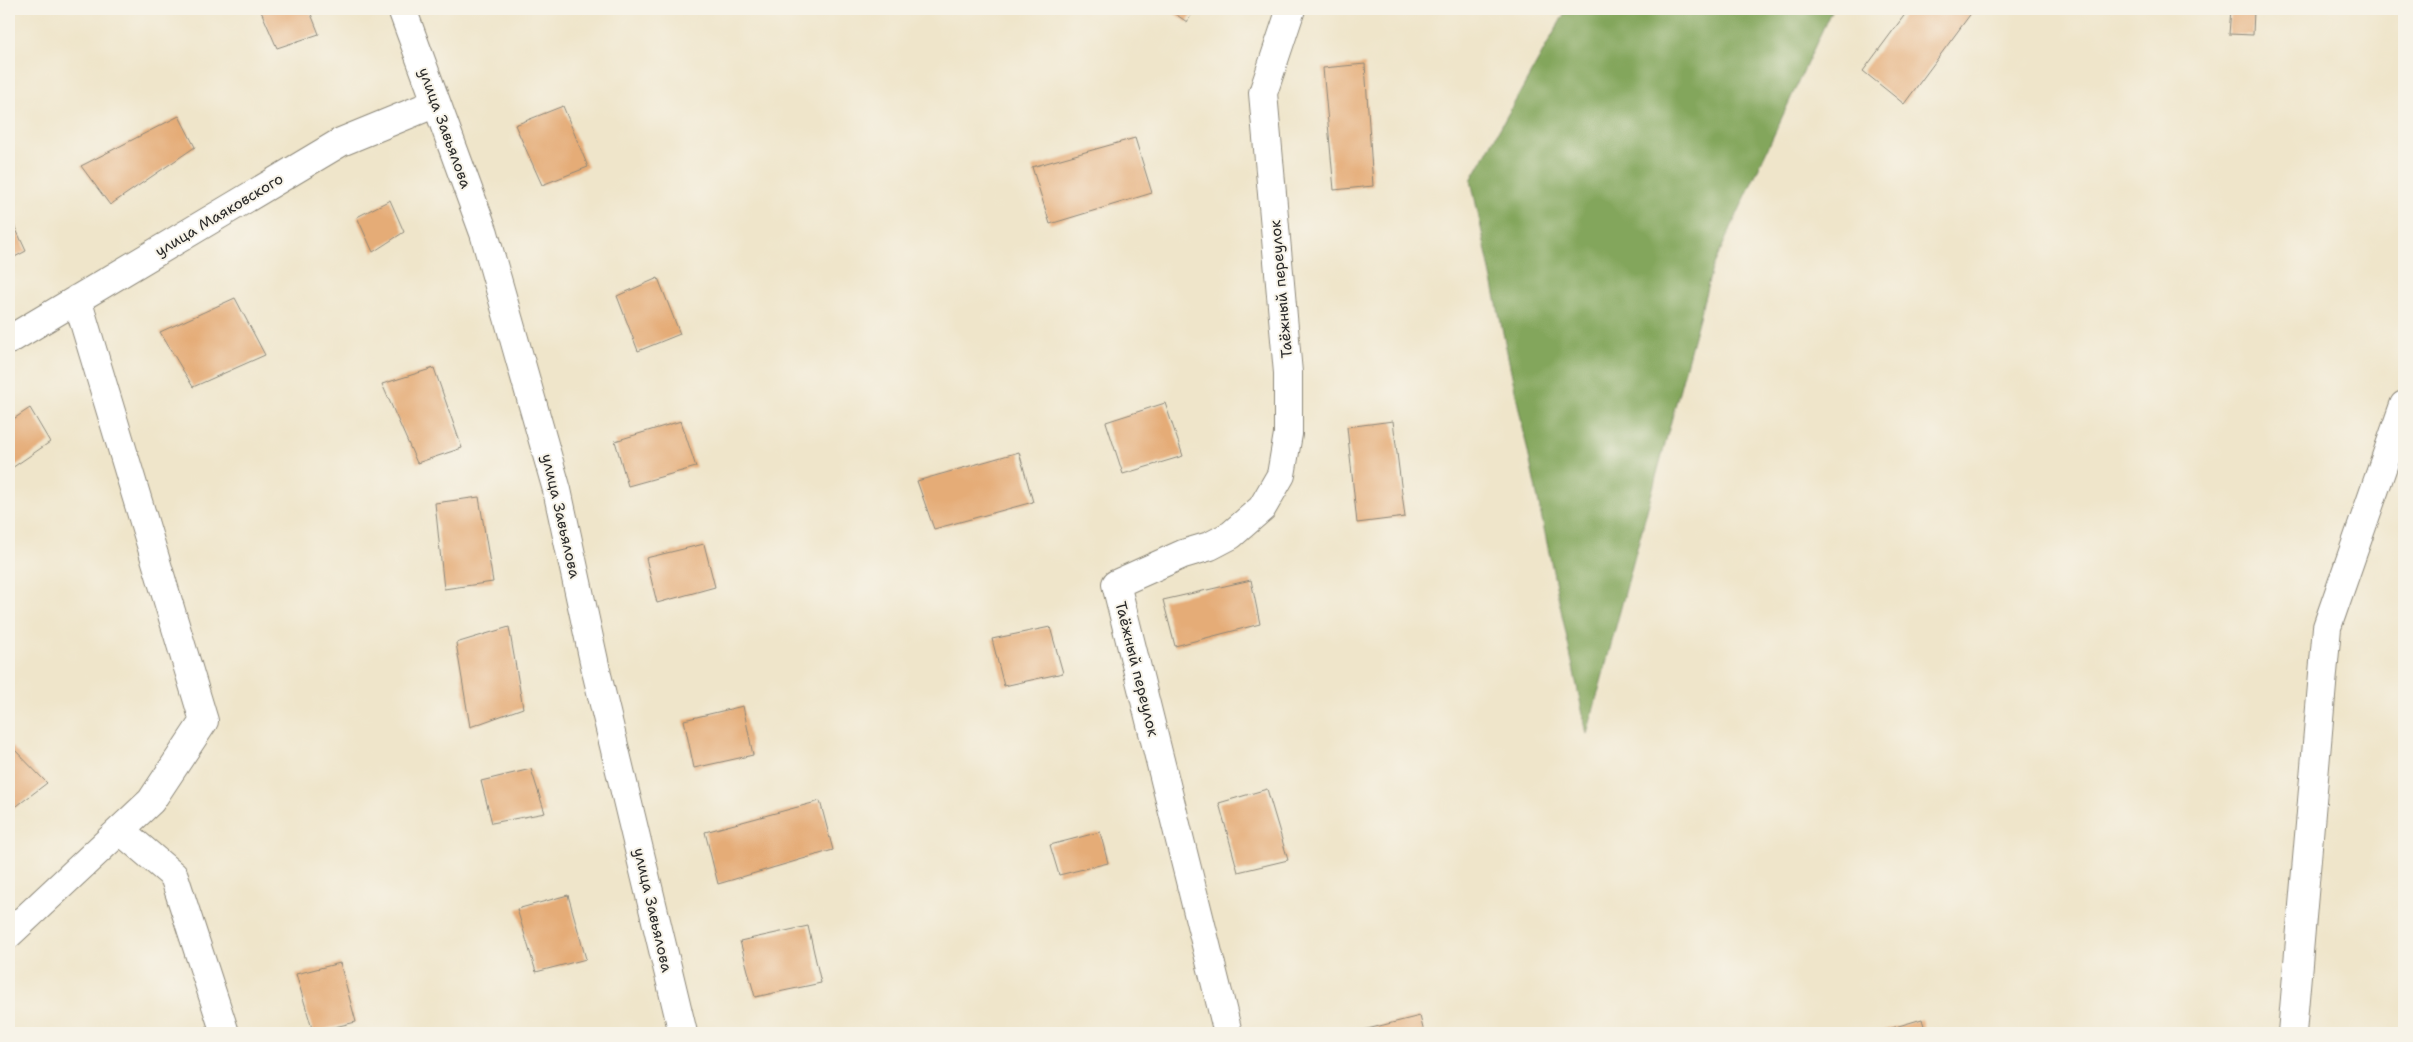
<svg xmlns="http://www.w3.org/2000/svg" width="2413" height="1042" viewBox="0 0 2413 1042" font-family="'Shantell Sans',sans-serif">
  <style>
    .forest { fill: #83a65c; stroke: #576844 }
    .building { fill: #e5ac77 }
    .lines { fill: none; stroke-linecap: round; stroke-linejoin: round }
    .minor-casing { stroke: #8d887a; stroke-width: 30 }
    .minor { stroke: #fff; stroke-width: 28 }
    .labels { text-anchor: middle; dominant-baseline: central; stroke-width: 4; stroke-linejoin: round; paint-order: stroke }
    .street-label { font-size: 15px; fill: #2b2b2b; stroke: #f7f3e8 }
  </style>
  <rect width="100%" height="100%" fill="#f7f3e8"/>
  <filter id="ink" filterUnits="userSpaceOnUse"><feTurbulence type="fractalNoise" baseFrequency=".02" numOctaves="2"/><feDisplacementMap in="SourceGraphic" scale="10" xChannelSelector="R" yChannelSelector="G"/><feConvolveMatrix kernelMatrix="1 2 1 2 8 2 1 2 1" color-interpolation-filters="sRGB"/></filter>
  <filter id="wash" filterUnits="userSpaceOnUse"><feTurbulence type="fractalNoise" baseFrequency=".0096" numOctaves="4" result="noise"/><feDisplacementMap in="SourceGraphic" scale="20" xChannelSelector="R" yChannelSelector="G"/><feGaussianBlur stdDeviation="1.12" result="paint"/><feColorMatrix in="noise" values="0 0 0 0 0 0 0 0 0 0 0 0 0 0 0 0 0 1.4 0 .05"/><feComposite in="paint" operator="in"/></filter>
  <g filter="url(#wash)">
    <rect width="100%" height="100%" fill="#efe5ca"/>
    <path class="forest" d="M1567,9H1832L1712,269L1587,734L1471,180Z"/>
    <g id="blocks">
      <path class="building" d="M260,9H309L319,34L277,48Z
        M1168,9H1195L1187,22Z
        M1909,9H1968L1972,12L1904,104L1863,71Z
        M2231,9H2254L2253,35L2229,34Z
        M1365,64L1373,186L1334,190L1323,68Z
        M563,106L588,167L542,185L515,125Z
        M179,116L195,147L110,205L81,166Z
        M1135,138L1152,193L1050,224L1032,167Z
        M390,200L404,232L373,252L357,217Z
        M9,214L26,251L9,260Z
        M658,278L680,334L638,351L617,296Z
        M235,298L265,355L193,387L160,332Z
        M434,368L462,448L417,463L382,384Z
        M1165,403L1183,456L1123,474L1106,422Z
        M30,408L50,442L9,470V422Z
        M681,421L696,467L628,486L615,441Z
        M1393,421L1405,517L1357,523L1347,427Z
        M1019,452L1033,502L934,529L917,481Z
        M479,497L493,582L444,589L435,503Z
        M704,544L715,587L657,603L646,558Z
        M1251,580L1260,624L1175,646L1163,600Z
        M509,627L523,708L470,727L456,643Z
        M1050,627L1063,673L1004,686L992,639Z
        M743,706L753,755L694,768L684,720Z
        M9,744L47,783L9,812Z
        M531,769L545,813L492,823L481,781Z
        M1267,789L1288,860L1238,872L1219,803Z
        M820,801L833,850L718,884L705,832Z
        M1100,832L1108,863L1059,875L1050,845Z
        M568,895L586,959L536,972L517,909Z
        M808,926L821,983L755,997L740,941Z
        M340,963L356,1022L313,1032L296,974Z
        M1420,1016L1424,1033H1351Z
        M1922,1019L1926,1033H1875Z"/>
    </g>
  </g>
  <g filter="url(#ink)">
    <use href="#blocks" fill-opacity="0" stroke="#8d887a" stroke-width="1"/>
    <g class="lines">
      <defs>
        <path id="minor" d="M402,9L484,233L557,490L597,675L683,1033
          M9,340L341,142L436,103
          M120,830L174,876L225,1033
          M9,934L151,801L204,721L77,299
          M1228,1033L1116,584L1183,554L1210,546L1231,535L1262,508L1281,475L1288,434V373L1263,93L1291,9
          M2292,1033L2327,627L2404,405"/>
      </defs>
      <use href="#minor" class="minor-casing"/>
      <use href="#minor" class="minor"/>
    </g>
  </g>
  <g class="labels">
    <g class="street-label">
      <text transform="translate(445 128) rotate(70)">улица Завьялова</text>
      <text transform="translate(219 215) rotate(-31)">улица Маяковского</text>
      <text transform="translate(1281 289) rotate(-95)">Таёжный переулок</text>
      <text transform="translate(561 516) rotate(77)">улица Завьялова</text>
      <text transform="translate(1137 669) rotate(76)">Таёжный переулок</text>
      <text transform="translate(653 910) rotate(77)">улица Завьялова</text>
    </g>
  </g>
  <rect width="2413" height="1042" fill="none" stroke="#f7f3e8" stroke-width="30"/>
</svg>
